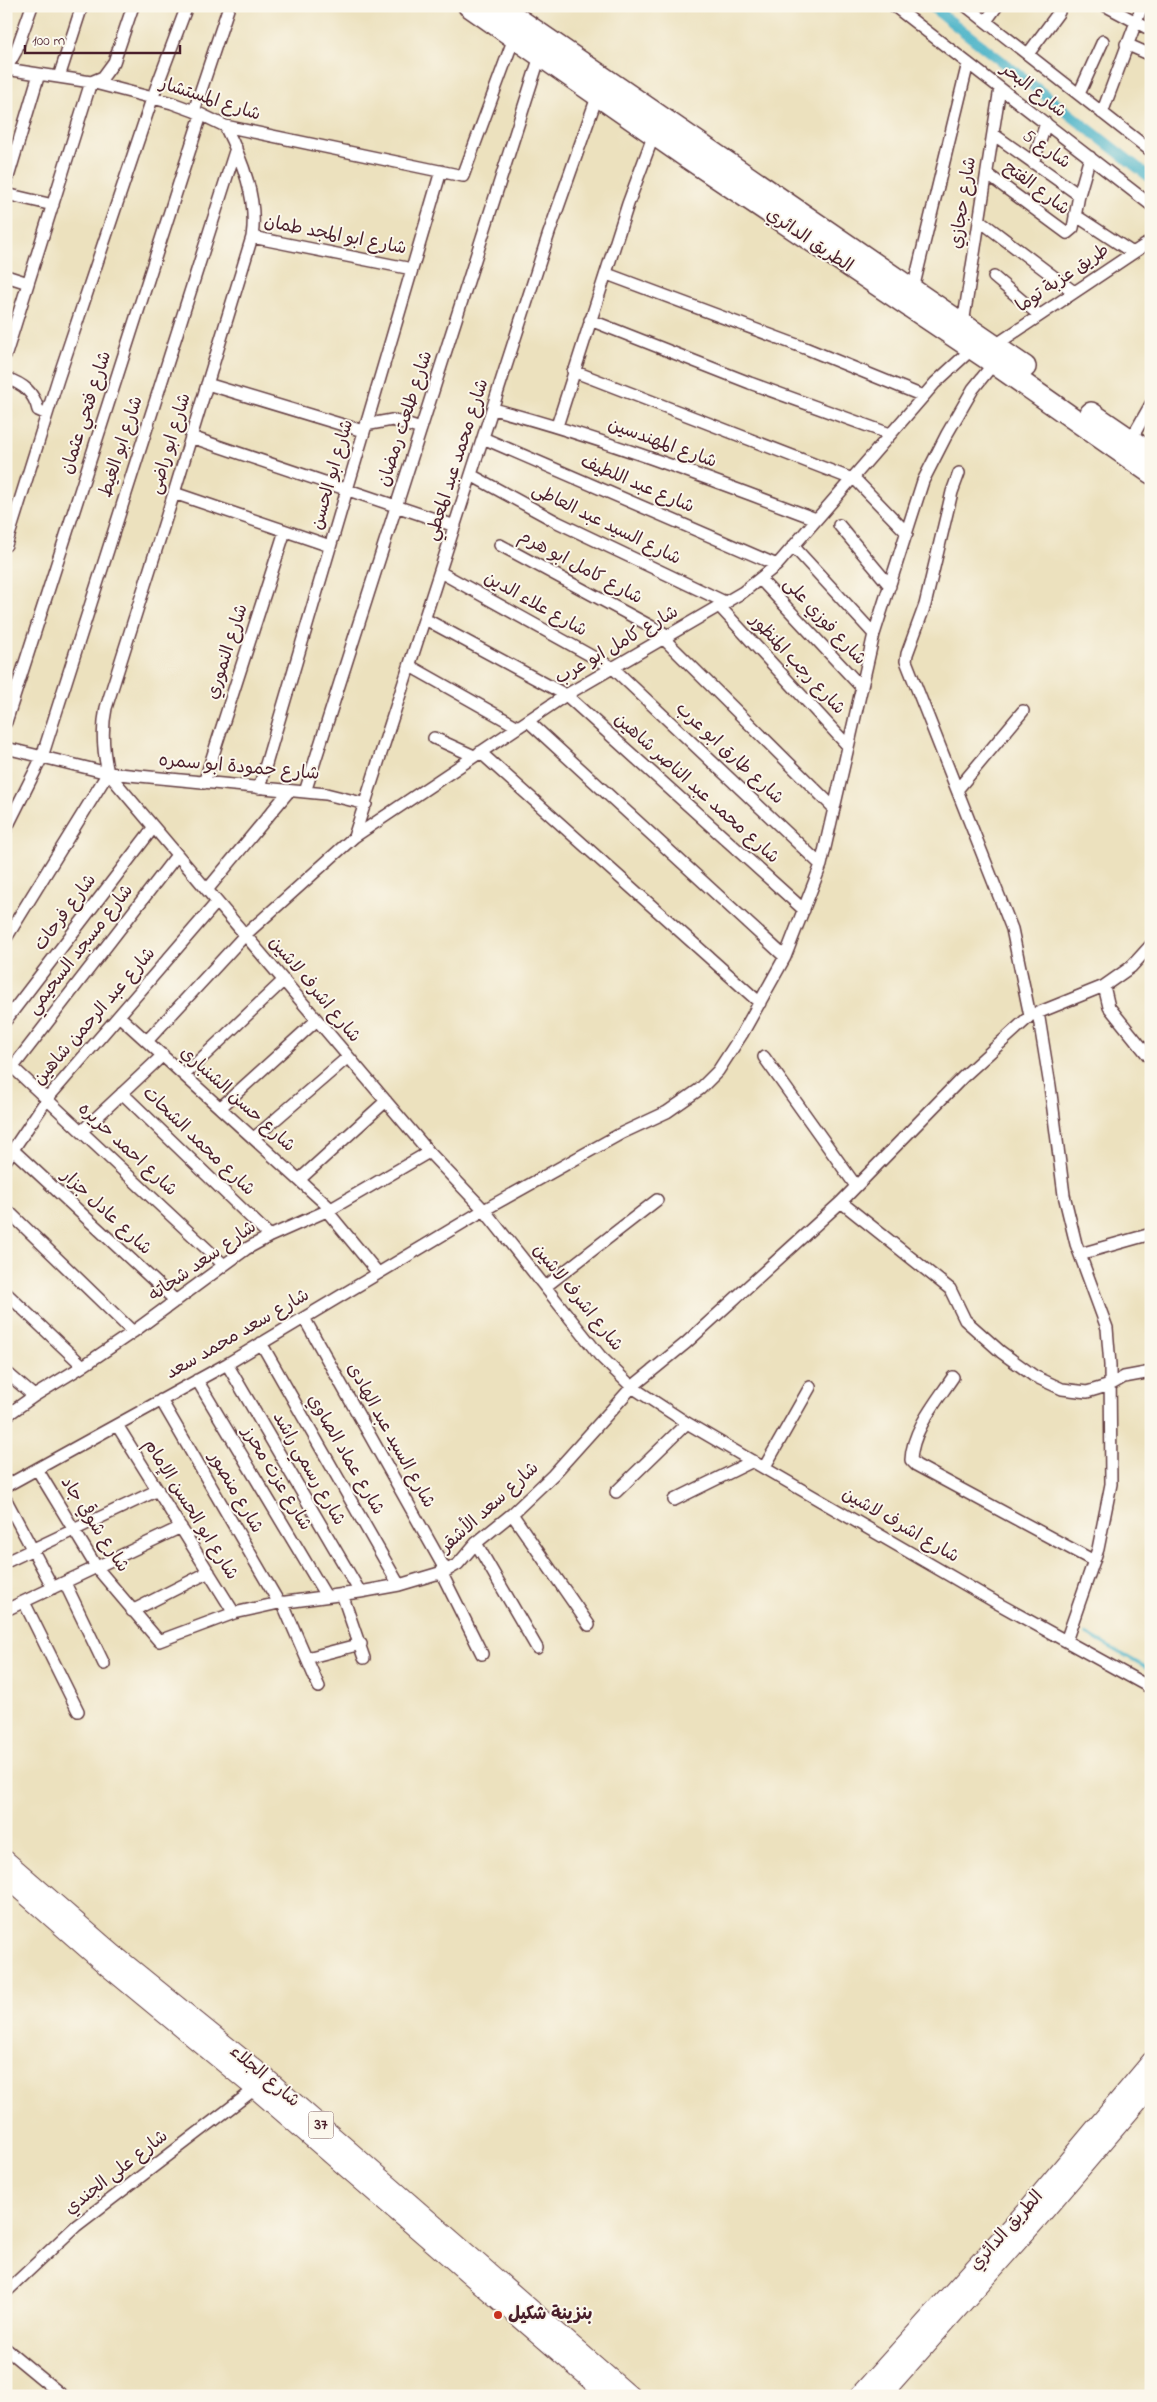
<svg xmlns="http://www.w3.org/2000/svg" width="1157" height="2402" viewBox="0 0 1157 2402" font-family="'Indie Flower','Playpen Sans Arabic',sans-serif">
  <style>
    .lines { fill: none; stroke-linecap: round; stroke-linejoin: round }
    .stream { stroke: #48b2c7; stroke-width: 3 }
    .canal { stroke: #48b2c7; stroke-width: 11 }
    .street-casing { stroke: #623c41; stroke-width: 14 }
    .primary-casing { stroke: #623c41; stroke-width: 20 }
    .highway-casing { stroke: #623c41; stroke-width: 24 }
    .street { stroke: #fff; stroke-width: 11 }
    .primary { stroke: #fff; stroke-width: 18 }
    .highway { stroke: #fff; stroke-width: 21 }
    .poi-dot { fill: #c8321e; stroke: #fbf7ec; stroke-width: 2 }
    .labels { text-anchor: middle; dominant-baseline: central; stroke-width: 4; stroke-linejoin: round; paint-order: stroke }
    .shield { fill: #fbf7ec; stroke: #7f6065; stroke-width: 1 }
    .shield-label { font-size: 16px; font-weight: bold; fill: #4a1f2b }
    .street-label { font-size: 18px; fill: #4a1f2b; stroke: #fbf7ec }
    .poi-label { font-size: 18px; font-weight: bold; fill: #4a1f2b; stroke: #fbf7ec; text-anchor: start }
  </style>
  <rect width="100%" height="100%" fill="#fbf7ec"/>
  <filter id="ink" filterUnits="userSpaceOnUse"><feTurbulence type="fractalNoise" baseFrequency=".02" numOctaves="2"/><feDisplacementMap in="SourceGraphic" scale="10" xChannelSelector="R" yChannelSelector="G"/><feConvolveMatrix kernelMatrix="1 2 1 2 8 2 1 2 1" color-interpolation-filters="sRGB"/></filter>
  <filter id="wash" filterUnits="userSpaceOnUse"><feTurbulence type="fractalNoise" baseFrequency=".0096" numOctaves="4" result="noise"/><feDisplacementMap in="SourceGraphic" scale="20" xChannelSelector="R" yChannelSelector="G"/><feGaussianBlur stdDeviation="1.12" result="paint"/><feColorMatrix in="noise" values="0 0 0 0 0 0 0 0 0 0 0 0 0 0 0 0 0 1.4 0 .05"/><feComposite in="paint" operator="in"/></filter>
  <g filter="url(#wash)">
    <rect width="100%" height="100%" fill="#ece1be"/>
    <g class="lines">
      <path class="stream" d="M1086,1634L1151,1670"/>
      <path class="canal" d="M931,6L1151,178"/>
    </g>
  </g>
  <g filter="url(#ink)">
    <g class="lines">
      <defs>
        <path id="street" d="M894,6L1151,205
          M966,6L1151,151
          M1106,6L1151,30
          M986,21L997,6
          M1126,44L1151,55
          M1028,54L1059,12
          M6,69L91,82L172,103L194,111L225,126L463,176L514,38
          M6,69L16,51L32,6
          M59,77L82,6
          M1079,94L1103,41
          M194,111L229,6
          M1102,113L1142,6
          M225,126C242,160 258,199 252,237L174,493L106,708C101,731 103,751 108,773L429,1152L484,1210L600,1356L632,1387L687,1423L764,1468L997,1603L1151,1688
          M993,134L1079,195
          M1033,163L1046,123
          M987,174L1067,233L1073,228L1079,195L1090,157
          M6,184L39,74
          M6,194L53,205
          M1075,215L1133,253
          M979,220L1074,292
          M252,237L412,269
          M607,274L805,348L923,396
          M6,276L28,283
          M994,277L1039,315
          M913,289L968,63
          M590,320L750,383L890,434
          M963,324L1000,88
          M994,346L1151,241
          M6,354L91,82L103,77L114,62L133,6
          M573,371L852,479
          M6,378C23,384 34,392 38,410L47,414
          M207,384L363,431
          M493,409C603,438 709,479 816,519
          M365,425L392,420L421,429
          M557,426L628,204L654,134
          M191,437L455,526
          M483,438L777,565
          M1129,443L1151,404
          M959,473L952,492L925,605L907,654L906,661L1012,929L1030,1016
          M471,475L557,522L727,603
          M853,477L907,533
          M174,493L330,546
          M839,525L890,586
          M6,545L58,379L152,99L187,6
          M500,545L669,636
          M793,546L874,634
          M440,572L613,668L821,865
          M761,580L862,688
          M720,607L848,746
          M425,619L566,695L804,910
          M664,639L833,807
          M410,666L518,727
          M528,721L785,957
          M6,722L201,115
          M434,738L474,756
          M6,748L108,773L326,794L366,804
          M480,752L760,1003
          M204,783L285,531
          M259,788L441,171
          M957,790L1023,711
          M305,792L540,56
          M6,829L42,757L236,148
          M354,837L549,233L598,94
          M207,890L289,791
          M6,938L108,773
          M1104,986L1109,1007L1151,1059
          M1038,1012L1050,1086L1064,1195L1076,1244L1107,1328L1110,1365L1111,1484L1098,1549L1066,1641
          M119,1016L331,1209
          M6,1020L153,828
          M147,1041L245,935L354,837L566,695L743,592L777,565L935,383L972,349
          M764,1057L856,1186
          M6,1061L224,1265
          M13,1067L177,855
          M184,1075L284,980
          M122,1093L270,1236
          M220,1108L317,1020
          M82,1131L163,1055
          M254,1138L348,1057
          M13,1150L176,1301
          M6,1160L47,1099L217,902
          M299,1180L386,1101
          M841,1202L950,1289L965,1320L1001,1352L1034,1376L1062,1389L1087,1392L1110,1385L1124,1377L1151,1372
          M6,1209L133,1332
          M327,1211L378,1273
          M1080,1254L1151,1234
          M545,1287L657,1200
          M6,1293L83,1366
          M304,1318L446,1571
          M261,1343L399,1585
          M227,1364L360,1592
          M6,1372L34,1396
          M953,1377C937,1401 912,1430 911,1460L916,1465L1094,1561
          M197,1380L326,1596
          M161,1400L279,1603
          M6,1416L34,1396L83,1366L133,1332L246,1249L270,1236L331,1209L429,1152
          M117,1425L234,1613
          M764,1468L810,1387
          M37,1469L97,1568L159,1641L234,1613L279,1603L360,1592L399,1585L446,1571L458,1564L476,1543L512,1514L553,1475L632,1387L686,1343L841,1202L963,1077L1030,1016L1104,986L1131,967L1151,945
          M6,1486L227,1364L484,1210L622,1133L667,1112L700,1089L718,1071L742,1034L785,957L821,865L874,634L923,481L947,434L973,389L994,363
          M616,1492L687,1423
          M6,1500L53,1588
          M674,1500L753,1461
          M512,1514L589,1625
          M476,1543L537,1648
          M6,1562L158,1490
          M441,1572L482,1654
          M65,1583L104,1664
          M342,1594L364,1658
          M24,1602L78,1711
          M282,1602L319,1687
          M6,1610L181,1527
          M132,1611L209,1572
          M307,1658L361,1644
          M6,2292L76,2226L255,2089
          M6,2349L63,2396"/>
        <path id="primary" d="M6,1860L114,1954L268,2079L631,2396
          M6,1878L105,1965L255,2089L609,2396
          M858,2396L1028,2208L1151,2061
          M881,2396L1039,2218L1151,2087"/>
        <path id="highway" d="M469,6L685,156L994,363L1151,473
          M499,6L1025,367
          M1091,413L1151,454"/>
      </defs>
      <use href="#street" class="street-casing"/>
      <use href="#primary" class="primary-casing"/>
      <use href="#highway" class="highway-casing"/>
      <use href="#street" class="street"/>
      <use href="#primary" class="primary"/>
      <use href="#highway" class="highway"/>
    </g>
  </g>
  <circle class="poi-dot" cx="498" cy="2315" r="5"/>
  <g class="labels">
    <rect class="shield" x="308.5" y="2111.5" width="25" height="27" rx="4"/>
    <g class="shield-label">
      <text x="321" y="2125">37</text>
    </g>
    <g class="street-label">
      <text transform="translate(1033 91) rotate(38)">شارع البحر</text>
      <text transform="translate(210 100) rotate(18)">شارع المستشار</text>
      <text transform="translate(1046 150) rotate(35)">شارع 5</text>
      <text transform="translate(1036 189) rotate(37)">شارع الفتح</text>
      <text transform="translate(964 203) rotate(-81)">شارع حجازي</text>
      <text transform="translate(335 236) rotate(11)">شارع ابو المجد طمان</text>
      <text transform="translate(809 241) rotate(34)">الطريق الدائري</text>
      <text transform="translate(1063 279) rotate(-34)">طريق عزبة توما</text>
      <text transform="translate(87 413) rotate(-72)">شارع فتحي عثمان</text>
      <text transform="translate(406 419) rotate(-72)">شارع طلعت رمضان</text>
      <text transform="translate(171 444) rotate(-73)">شارع ابو راضى</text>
      <text transform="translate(662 444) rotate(20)">شارع المهندسين</text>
      <text transform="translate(122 447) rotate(-72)">شارع ابو الغيط</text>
      <text transform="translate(458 460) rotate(-72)">شارع محمد عبد المعطي</text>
      <text transform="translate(333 475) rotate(-74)">شارع ابو الحسن</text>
      <text transform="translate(637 485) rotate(23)">شارع عبد اللطيف</text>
      <text transform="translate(606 525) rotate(26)">شارع السيد عبد العاطى</text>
      <text transform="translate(580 568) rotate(28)">شارع كامل ابو هرم</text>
      <text transform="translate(535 605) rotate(29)">شارع علاء الدين</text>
      <text transform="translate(824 622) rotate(47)">شارع فوزي على</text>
      <text transform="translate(617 646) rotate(-30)">شارع كامل ابو عرب</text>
      <text transform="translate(228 652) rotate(-72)">شارع النموري</text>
      <text transform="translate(797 665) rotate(47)">شارع رجب المنظور</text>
      <text transform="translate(729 754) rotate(43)">شارع طارق ابو عرب</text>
      <text transform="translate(239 768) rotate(5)">شارع حمودة ابو سمره</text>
      <text transform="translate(696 789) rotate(42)">شارع محمد عبد الناصر شاهين</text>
      <text transform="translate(66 913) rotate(-53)">شارع فرحات</text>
      <text transform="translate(81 950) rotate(-52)">شارع مسجد السحيمي</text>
      <text transform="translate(314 990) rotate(50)">شارع اشرف لاشين</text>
      <text transform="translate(95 1017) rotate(-49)">شارع عبد الرحمن شاهين</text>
      <text transform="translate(237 1100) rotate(42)">شارع حسن الشنباري</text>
      <text transform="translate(198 1142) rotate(44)">شارع محمد الشحات</text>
      <text transform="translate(127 1150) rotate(43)">شارع احمد حريره</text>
      <text transform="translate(106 1213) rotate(43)">شارع عادل جزار</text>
      <text transform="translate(203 1262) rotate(-35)">شارع سعد شحاته</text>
      <text transform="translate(577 1298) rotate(51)">شارع اشرف لاشين</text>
      <text transform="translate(238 1335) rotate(-30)">شارع سعد محمد سعد</text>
      <text transform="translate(390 1436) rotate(61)">شارع السيد عبد الهادى</text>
      <text transform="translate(345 1455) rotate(60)">شارع عماد الصاوي</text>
      <text transform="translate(308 1469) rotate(60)">شارع رسمي راشد</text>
      <text transform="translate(276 1479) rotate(59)">شارع عزت محرز</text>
      <text transform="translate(235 1493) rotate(60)">شارع منصور</text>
      <text transform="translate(490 1508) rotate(-42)">شارع سعد الأشقر</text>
      <text transform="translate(190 1510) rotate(58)">شارع ابو الحسن الإمام</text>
      <text transform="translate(94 1525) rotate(57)">شارع شوقي جاد</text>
      <text transform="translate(900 1526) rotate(30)">شارع اشرف لاشين</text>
      <text transform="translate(264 2077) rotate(40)">شارع الجلاء</text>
      <text transform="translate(117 2173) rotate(-38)">شارع على الجندي</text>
      <text transform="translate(1007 2231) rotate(-48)">الطريق الدائري</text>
    </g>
    <g class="poi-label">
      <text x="508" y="2315">بنزينة شكيل</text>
    </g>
  </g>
  <rect width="1157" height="2402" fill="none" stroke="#fbf7ec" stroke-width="25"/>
  <path d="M25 45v8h155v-8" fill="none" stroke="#4a1f2b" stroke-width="2.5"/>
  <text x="32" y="45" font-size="15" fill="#4a1f2b" stroke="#fbf7ec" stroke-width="4" paint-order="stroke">100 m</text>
</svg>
